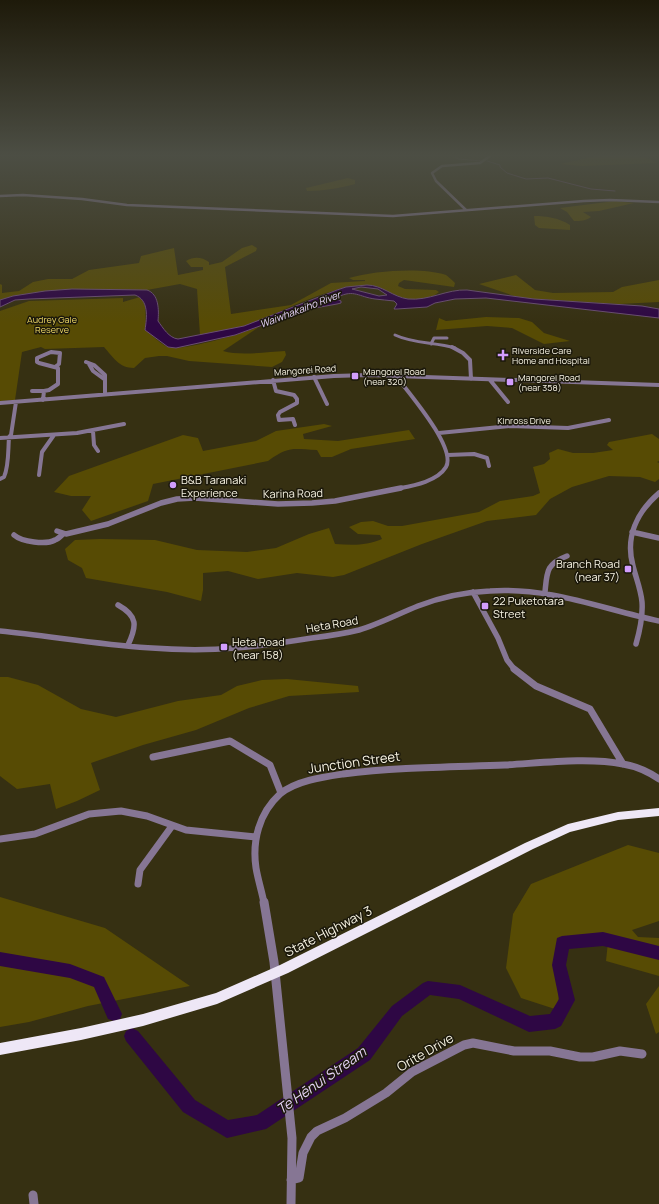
<svg xmlns="http://www.w3.org/2000/svg" width="659" height="1204" viewBox="0 0 659 1204" font-family="Manrope,sans-serif">
  <style>
    .green { fill: #574b04 }
    .water { fill: #2e0744; stroke: #6a4e73; fill-rule: evenodd }
    .lines { fill: none; stroke-linecap: round; stroke-linejoin: round }
    .stream { stroke: #6a4e73; stroke-width: 1 }
    .river { fill: #2e0744; fill-rule: evenodd }
    .minor-far5 { stroke: #867694; stroke-width: 2.5 }
    .minor-far4 { stroke: #867694; stroke-width: 3 }
    .minor-far3 { stroke: #867694; stroke-width: 4 }
    .minor-far2 { stroke: #867694; stroke-width: 5.5 }
    .minor-far1 { stroke: #867694; stroke-width: 7 }
    .minor { stroke: #867694; stroke-width: 9 }
    .highway { fill: #eee7f6; fill-rule: evenodd }
    .poi-dot { fill: #d29dfd; stroke: #1b180b; stroke-width: 1.5 }
    .labels { text-anchor: middle; dominant-baseline: central; stroke-width: 3; stroke-linejoin: round; paint-order: stroke }
    .far-park-label { font-size: 9px; fill: #efd966; stroke: #1b180b }
    .far-poi-label { font-size: 9px; fill: #f7f3e2; stroke: #1b180b; text-anchor: start }
    .far-street-label { font-size: 9px; fill: #f7f3e2; stroke: #1b180b }
    .far-water-label { font-size: 10px; font-style: italic; fill: #e5d2f7; stroke: #1b180b }
    .poi-label { font-size: 11px; fill: #f7f3e2; stroke: #1b180b; text-anchor: start }
    .street-label { font-size: 11px; fill: #f7f3e2; stroke: #1b180b }
    .near-street-label { font-size: 13px; fill: #f7f3e2; stroke: #1b180b }
    .near-water-label { font-size: 14px; font-style: italic; fill: #e5d2f7; stroke: #1b180b }
  </style>
  <rect width="100%" height="100%" fill="#363012"/>
  <path class="green" d="M606,154C622,154 643,154 657,163L582,166L560,164Z
    M348,178L355,180V184C340,188 324,191 307,191L306,188Z
    M615,201L634,203L599,211L583,212L591,217C586,221 580,221 574,221L567,212L560,208Z
    M534,216C547,216 559,218 570,225V230L539,228L535,225Z
    M252,245L257,248L256,251L225,267L231,314L291,305L331,283L365,281V280H353L349,278C374,271 421,267 446,275C449,277 452,280 455,283L454,287L404,280L399,283L398,286L405,289L436,290L439,292C427,303 404,300 390,294C386,292 382,287 377,287C336,280 283,313 244,326C230,330 214,332 200,335L197,289L180,284L147,290L13,296L0,300V284L2,285V293L19,291L33,282L48,279H72L89,270L139,263L141,256L174,248L178,275L203,270V267H191L186,261C194,256 202,257 209,262V265L222,262L242,248Z
    M516,275L535,290L553,293L613,292L622,287L659,280V302L619,304L534,299L517,297L479,284Z
    M140,297L145,303L146,330C152,335 160,344 168,347C182,352 243,333 259,327L223,351C240,356 267,352 285,351L286,355L282,362L272,367L189,361L167,356H159L145,358L134,368C119,368 113,357 104,347L45,349L41,347L22,352L15,400L0,401V311L29,301L123,298V302Z
    M486,317L519,318L532,322L544,333L570,341L544,344L512,328L487,326L436,330L439,318L446,321Z
    M324,424L332,426L303,434L304,439L338,441L409,430L415,439L351,449L332,457H321L317,450C292,449 289,446 268,461L153,484L148,501L91,521L82,510L91,496H71L54,492L69,476L183,435L198,438L203,451L256,441L276,431Z
    M652,434L659,439V461L657,462L659,463V479L655,482L640,477L609,476L572,487L550,499L536,515L487,521L422,544L344,575L333,577L297,573L258,579L228,571L203,573V590L201,601L167,592L86,578L82,568L68,560L65,549L75,540L100,539L155,540L197,550L247,552L276,548L309,534L329,528L335,544C352,545 366,546 382,539L380,535L358,534L349,527L361,522L373,521L388,526H402L479,512L500,501L533,496L540,493L533,467L544,464L550,459L549,453L558,449L573,453H593L613,450L607,445L609,442Z
    M0,677H8L38,685L81,709L116,717L178,701L221,695L237,686L262,680L287,679L358,686L359,692L289,696L249,708L196,730L143,745L91,763L100,790L77,801L56,809L50,784L17,789L0,776Z
    M628,845L659,853V921L632,930L638,937L659,938V976L606,961L608,942L575,943L563,953L560,971L558,1010L521,998L506,968L513,914L531,884Z
    M0,897L105,928L190,986L88,1006L29,1022L0,1027Z
    M659,986V1032L656,1034L646,1004Z"/>
  <path class="water" d="M367,285C382,285 393,297 408,299C429,301 447,289 467,290L534,299L642,306L659,309V318L486,298L455,299L435,303L427,307L397,309H394L397,304L394,301C388,300 381,300 375,299C359,297 354,289 338,297L337,299L341,301V303L337,304L304,310L235,335L176,348L168,347L145,330C147,317 149,300 135,295L29,299L15,300L0,307V300L13,296L45,291L72,289L147,290C159,294 159,310 158,321C163,328 169,338 178,339L244,326L337,290L346,287ZM361,287L378,289L387,295L379,296L352,289Z"/>
  <g class="lines">
    <path class="stream" d="M455,154L456,158L459,159L481,161
      M487,161L500,165V167L507,173L526,179L548,178L591,189L615,191"/>
    <path class="river" d="M603,932L659,946V960L603,946L569,949L566,965L575,1000L561,1026L555,1029L529,1032L459,999L430,995L402,1016L370,1060L266,1129L227,1138L183,1112L126,1041L124,1036L126,1031L132,1028L138,1031L195,1100L228,1120L257,1115L358,1048L392,1006L423,983L428,981L460,985L530,1016L550,1014L559,999L552,965L557,938L562,936Z
      M0,952L70,964L104,977L122,1014L120,1019L114,1021L108,1019L94,987L70,978L0,966Z"/>
    <path class="minor-far5" d="M0,196L23,195L82,199L127,205L393,216L584,201L610,200L659,202
      M466,210L436,181L432,173L442,166L480,163L493,154"/>
    <path class="minor-far4" d="M395,335C414,344 435,342 455,348
      M431,344L434,338H447"/>
    <path class="minor-far3" d="M452,347L463,353L470,360L471,379
      M86,362L94,365L105,375V394
      M89,364L93,371L104,379
      M396,376C408,392 457,448 446,467C437,482 411,486 396,489
      M314,377L327,404
      M273,380L276,391L294,395L297,399V403L280,412L278,415L279,420L293,419L295,425
      M490,380L508,402
      M32,391H44
      M43,400L44,391L49,390L58,384V368L39,363L37,362V358L51,352L60,353L59,364L55,367
      M0,403L334,376L368,375L659,385
      M93,431L94,445L98,451
      M439,433L510,426L568,428L609,420
      M0,438L77,433L124,424
      M448,455L474,454L487,458L489,466
      M39,475L42,452L54,435
      M0,479L4,477C9,466 8,450 9,437L11,435L16,402"/>
    <path class="minor-far2" d="M57,531L66,534L108,524L161,503L177,499L195,498L278,504L312,503L335,501L401,488
      M632,532L659,538
      M14,535C22,542 46,545 55,540C58,539 61,536 63,534
      M473,592L498,638L507,660L515,670
      M545,592C547,572 546,564 567,556
      M118,605C138,616 137,626 128,645
      M0,631C78,639 157,655 235,648C261,646 287,642 312,638C328,636 343,634 359,630C379,624 398,614 418,606C441,597 466,592 490,591C551,587 602,609 659,621
      M636,644C640,630 643,616 642,602C641,590 636,578 633,566C625,537 637,512 659,493"/>
    <path class="minor-far1" d="M514,669L536,686L590,709L623,764
      M153,757L230,741L270,765L281,793
      M0,839L35,834L89,814L121,811L147,816L186,830L256,837
      M138,884L140,870L172,826
      M264,903C262,892 258,880 256,868C252,841 259,813 280,794C295,781 323,777 343,774C397,767 451,767 505,765C541,763 588,757 623,764C635,766 649,772 659,779"/>
    <path class="minor" d="M264,902L274,962L292,1138L291,1204
      M291,1180L299,1178L303,1153L311,1137L317,1131L345,1118L386,1093L412,1072L464,1045L473,1043L514,1051H550L580,1057H593L620,1051L642,1054
      M33,1195L34,1204"/>
    <path class="highway" d="M659,808V816L618,820L570,832L533,849L288,973L217,1004L143,1026L81,1040L0,1055V1043L81,1028L143,1014L216,993L280,965L525,843L568,824L618,812Z"/>
  </g>
  <linearGradient id="sky" x2="0" y2="1"><stop stop-color="#1e1a0a"/><stop offset="0.48" stop-color="#4c4e44"/><stop offset="1" stop-color="#4c4e44" stop-opacity="0"/></linearGradient>
  <rect width="659" height="323" fill="url(#sky)"/>
  <g class="poi-dot">
    <path d="M501 349h4v4h4v4h-4v4h-4v-4h-4v-4h4z"/>
    <rect x="351" y="372" width="8" height="8" rx="2"/>
    <rect x="506" y="378" width="8" height="8" rx="2"/>
    <circle cx="173" cy="485" r="4"/>
    <rect x="624" y="565" width="8" height="8" rx="2"/>
    <rect x="481" y="602" width="8" height="8" rx="2"/>
    <rect x="220" y="643" width="8" height="8" rx="2"/>
  </g>
  <g class="labels">
    <g class="far-park-label">
      <text x="52" y="319">Audrey Gale<tspan x="52" dy="10">Reserve</tspan></text>
    </g>
    <g class="far-poi-label">
      <text x="512" y="350">Riverside Care<tspan x="512" dy="10">Home and Hospital</tspan></text>
      <text x="363" y="371">Mangorei Road<tspan x="363" dy="10">(near 320)</tspan></text>
      <text x="518" y="377">Mangorei Road<tspan x="518" dy="10">(near 358)</tspan></text>
    </g>
    <g class="far-street-label">
      <text transform="translate(305 370) rotate(-4)">Mangorei Road</text>
      <text x="524" y="420">Kinross Drive</text>
    </g>
    <g class="far-water-label">
      <text transform="translate(300 309) rotate(-21)">Waiwhakaiho River</text>
    </g>
    <g class="poi-label">
      <text x="181" y="479">B&amp;B Taranaki<tspan x="181" dy="13">Experience</tspan></text>
      <text x="620" y="563" text-anchor="end">Branch Road<tspan x="620" dy="13">(near 37)</tspan></text>
      <text x="493" y="600">22 Puketotara<tspan x="493" dy="13">Street</tspan></text>
      <text x="232" y="641">Heta Road<tspan x="232" dy="13">(near 158)</tspan></text>
    </g>
    <g class="street-label">
      <text transform="translate(293 493) rotate(-1)">Karina Road</text>
      <text transform="translate(332 624) rotate(-10)">Heta Road</text>
    </g>
    <g class="near-street-label">
      <text transform="translate(354 762) rotate(-8)">Junction Street</text>
      <text transform="translate(328 931) rotate(-27)">State Highway 3</text>
      <text transform="translate(425 1052) rotate(-30)">Orite Drive</text>
    </g>
    <g class="near-water-label">
      <text transform="translate(321 1080) rotate(-35)">Te Hēnui Stream</text>
    </g>
  </g>
</svg>
